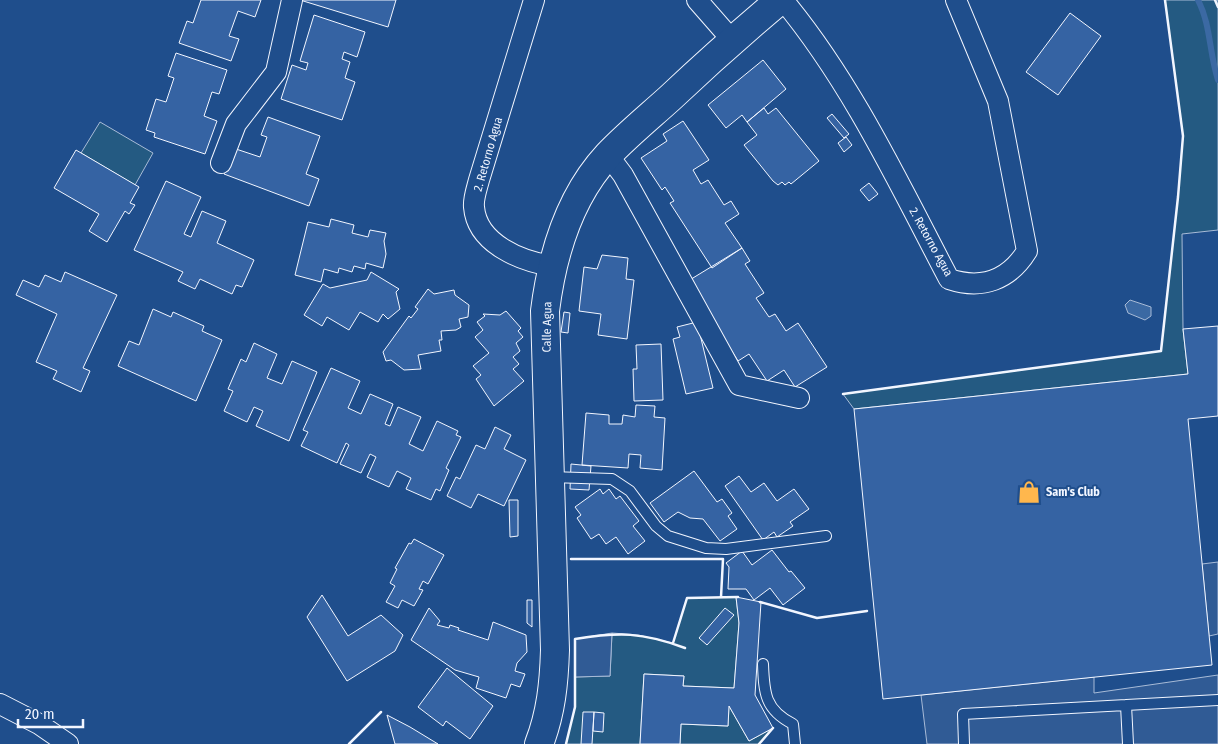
<svg xmlns="http://www.w3.org/2000/svg" width="1218" height="744" viewBox="0 0 1218 744" font-family="'Fira Sans Condensed',sans-serif">
  <style>
    .green { fill: #245a82; stroke: #a8bbd7 }
    .parking { fill: #305b95; stroke: #a8bbd7 }
    .water { fill: #3b69a3; stroke: #a8bbd7 }
    .lines { fill: none; stroke-linecap: round; stroke-linejoin: round }
    .stream { stroke: #3b69a3; stroke-width: 6 }
    .building { fill: #3563a3; stroke: #f2f6ff }
    .lane-casing { stroke: #f2f6ff; stroke-width: 12 }
    .street-casing { stroke: #f2f6ff; stroke-width: 22 }
    .secondary-casing { stroke: #f2f6ff; stroke-width: 30 }
    .lane { stroke: #1f4e8c; stroke-width: 10 }
    .street { stroke: #1f4e8c; stroke-width: 20 }
    .secondary { stroke: #1f4e8c; stroke-width: 28 }
    .wall { stroke: #f2f6ff; stroke-width: 2.5 }
    .labels { text-anchor: middle; dominant-baseline: central; stroke-width: 4; stroke-linejoin: round; paint-order: stroke }
    .street-label { font-size: 12px; fill: #f2f6ff; stroke: #1f4e8c }
    .poi-label { font-size: 12px; font-weight: bold; fill: #f2f6ff; stroke: #1f4e8c; text-anchor: start }
  </style>
  <rect width="100%" height="100%" fill="#1f4e8c"/>
  <path class="green" d="M1165,0H1218V230L1182,234L1183,329L1188,374L854,409L843,394L1161,351L1178,197L1183,136Z
    M100,122L153,153L135,185L81,153Z
    M736,597L739,623L734,688L683,686L684,676L644,674L640,744H566L575,707V677L610,676L612,633L638,635L673,643L687,598Z
    M729,706L749,741L773,728L759,744H680L681,724L728,726Z"/>
  <path class="parking" d="M1218,562V634L1209,636L1202,564Z
    M612,633L610,676L575,677V639Z
    M1218,675V744H927L921,695L1094,677V693Z"/>
  <path class="water" d="M1130,300L1151,307V316L1145,320L1128,313L1125,305Z"/>
  <g class="lines">
    <path class="stream" d="M1198,0C1211,25 1209,53 1218,80"/>
  </g>
  <path class="building" d="M201,0H261L255,17L238,11L229,36L239,39L231,61L179,43L187,21L193,23Z
    M300,0H396L388,27Z
    M1070,13L1101,36L1058,95L1026,72Z
    M314,15L365,32L357,57L344,52L342,59L350,62L345,78L355,82L342,120L281,99L292,65L306,70L308,63L300,61Z
    M176,53L227,70L219,94L212,92L204,116L217,121L205,154L154,137L155,133L146,130L156,99L166,102L174,78L168,76Z
    M763,60L786,89L747,122L742,115L726,128L708,105Z
    M764,108L768,114L776,108L819,161L791,184L789,182L785,185L782,182L778,185L773,181L744,145L757,135L747,122Z
    M832,114L849,134L844,138L827,118Z
    M268,117L320,136L306,174L319,179L309,206L224,174L233,148L260,157L267,137L261,135Z
    M683,121L709,160L693,170L701,184L708,180L724,205L731,201L739,214L725,223L742,248L712,268L670,203L674,201L665,187L662,190L641,158L667,141L663,134Z
    M846,137L852,145L844,152L838,143Z
    M76,150L139,187L130,203L135,205L129,214L125,211L107,242L89,231L99,214L54,188Z
    M166,181L201,197L184,234L191,237L202,211L226,221L217,243L254,260L242,287L236,285L232,294L200,279L195,289L178,281L183,272L134,250Z
    M869,183L878,194L869,201L860,190Z
    M331,219L354,225L352,233L368,237L370,230L386,233L384,241L386,254L383,268L366,263L365,269L354,266L352,272L339,268L338,273L324,269L321,282L295,275L308,222L329,227Z
    M742,248L750,261L745,264L764,293L756,298L769,317L775,314L786,331L798,323L827,367L795,387L784,370L767,381L749,354L738,361L688,281Z
    M602,255L628,258L626,279L634,280L627,339L598,335L601,314L579,311L584,267L597,269Z
    M65,272L117,295L83,368L90,371L81,392L53,379L57,371L36,362L57,314L16,295L23,280L39,287L45,275L61,282Z
    M371,272L399,289L396,292L400,309L388,319L383,314L378,322L360,312L349,330L327,317L322,326L304,315L323,284L330,288L367,280Z
    M428,289L434,294L454,290L455,295L469,305L468,317L459,319L461,327L456,330L441,331L442,340H439L441,351L418,355L421,369L404,370L391,360L386,361L383,352L409,316L411,318L418,309L415,307Z
    M153,309L171,317L173,312L204,326L202,331L222,340L196,401L118,366L129,341L139,345Z
    M506,311L521,328L518,331L523,337L516,343L520,351L513,357L519,364L513,369L524,381L494,406L476,379L481,375L473,366L489,353L475,337L483,330L477,322L485,316L483,314L500,315Z
    M564,312L570,313L568,333L561,332Z
    M697,322L713,388L686,394L673,339L680,337L677,327Z
    M1218,326V416L1188,419L1212,665L883,699L854,409L1188,374L1183,329Z
    M254,343L277,354L267,378L282,384L292,361L317,372L289,441L256,426L263,411L254,407L247,422L224,411L233,391L228,389L241,359L246,362Z
    M661,344L663,400L634,401L633,369H637L636,345Z
    M331,368L360,381L348,408L361,414L370,394L393,404L385,424L390,426L398,407L421,417L409,444L423,451L437,421L458,431L456,435L461,437L446,468L449,470L440,491L436,489L431,500L406,489L411,478L397,471L389,487L367,477L376,457L370,454L361,473L340,464L349,445L346,443L337,463L301,446L308,432L303,430Z
    M636,405L655,406L654,417L665,418L662,470L640,468L641,455L629,454L628,468L582,465L586,413L609,415V424H622L623,415L635,417Z
    M495,427L511,435L504,449L526,460L504,506L478,494L471,508L447,496L456,477L460,479L476,445L485,449Z
    M571,464L591,466L589,490L570,489Z
    M694,471L717,502L722,499L732,513L728,516L737,529L720,541L703,519L690,518L678,512L664,522L650,503Z
    M739,476L751,492L764,483L777,501L794,489L809,509L790,522L793,526L777,537L774,532L763,540L725,486Z
    M600,489L603,494L609,489L616,499L620,496L639,521L633,526L645,541L628,554L616,537L606,544L599,534L591,539L577,518L581,515L575,507Z
    M509,500H518V536L510,537Z
    M414,539L444,555L428,584L423,581L419,589L423,590L414,606L402,600L398,608L386,602L395,586L390,583L397,569L395,568L409,543L411,544Z
    M772,550L789,572L791,571L805,588L783,605L770,588L754,600L746,589H728L729,567L726,563L742,551L752,565Z
    M322,595L348,636L381,615L403,635L395,651L347,681L307,617Z
    M736,597L761,602L755,695L773,728L749,741L729,706L728,726L681,724L680,744H640L644,674L684,676L683,686L734,688L739,623Z
    M527,600H532V627L527,623Z
    M429,608L440,621L437,625L449,628L450,625L459,628L458,630L488,640L493,622L526,635L527,652L517,663L515,671L525,674L520,687L511,684L506,698L476,688L479,677L455,670L411,640Z
    M725,608L734,615L707,645L699,638Z
    M447,668L493,706L470,739L446,721L443,726L418,707Z
    M583,712H594L592,744H581Z
    M594,712L604,713L603,732L593,731Z
    M387,715L410,727L438,744H395Z"/>
  <g class="lines">
    <defs>
      <path id="lane" d="M550,477L612,479L630,491L656,526L668,536L706,548L726,549L826,536
        M763,664C764,693 765,710 793,724L795,744
        M1126,705L1128,744
        M964,744L963,714L1218,700"/>
      <path id="street" d="M534,0L479,180C477,188 473,199 474,207C477,244 521,261 552,266
        M697,0L732,40
        M783,0C852,83 899,184 949,279C982,290 1009,280 1027,251L998,101L956,0
        M608,155L623,175L739,385L799,398
        M221,163L236,124L276,72L292,0
        M0,704L39,724L68,744"/>
      <path id="secondary" d="M539,744C551,713 554,683 555,650L545,311C552,255 569,197 608,155C627,135 649,117 670,98C706,64 742,32 780,0"/>
    </defs>
    <use href="#lane" class="lane-casing"/>
    <use href="#street" class="street-casing"/>
    <use href="#secondary" class="secondary-casing"/>
    <use href="#lane" class="lane"/>
    <use href="#street" class="street"/>
    <use href="#secondary" class="secondary"/>
    <path class="wall" d="M1215,0L1218,7
      M843,394L1161,351L1178,197L1183,136L1165,0
      M571,559H723L721,597
      M760,602L817,618L867,611
      M673,643L687,598L738,597
      M349,744L381,712
      M566,744L575,707V639C619,632 642,632 685,648
      M759,744L773,728"/>
  </g>
  <defs>
    <symbol id="shop-bare" viewBox="-9 -9 18 18"><path d="M-5-2.5h2.3a2.7 3.5 0 0 1 5.4 0H5L5.5 6h-11ZM-1.5-2.5h3a1.5 2.3 0 0 0-3 0Z" fill="#ffb74d" stroke="#1f4e8c" stroke-width="2.5" paint-order="stroke"/></symbol>
  </defs>
  <g fill-rule="evenodd">
    <use href="#shop-bare" x="1013" y="476" width="32" height="32"/>
  </g>
  <g class="labels">
    <g class="street-label">
      <text transform="translate(488 154) rotate(-74)">2. Retorno Agua</text>
      <text transform="translate(931 242) rotate(61)">2. Retorno Agua</text>
      <text transform="translate(547 327) rotate(-89)">Calle Agua</text>
    </g>
    <g class="poi-label">
      <text x="1046" y="492">Sam's Club</text>
    </g>
  </g>
  <path d="M18 719v8h65v-8" fill="none" stroke="#f2f6ff" stroke-width="2.5"/>
  <text x="25" y="719" font-size="15" fill="#f2f6ff" stroke="#1f4e8c" stroke-width="4" paint-order="stroke">20 m</text>
</svg>
